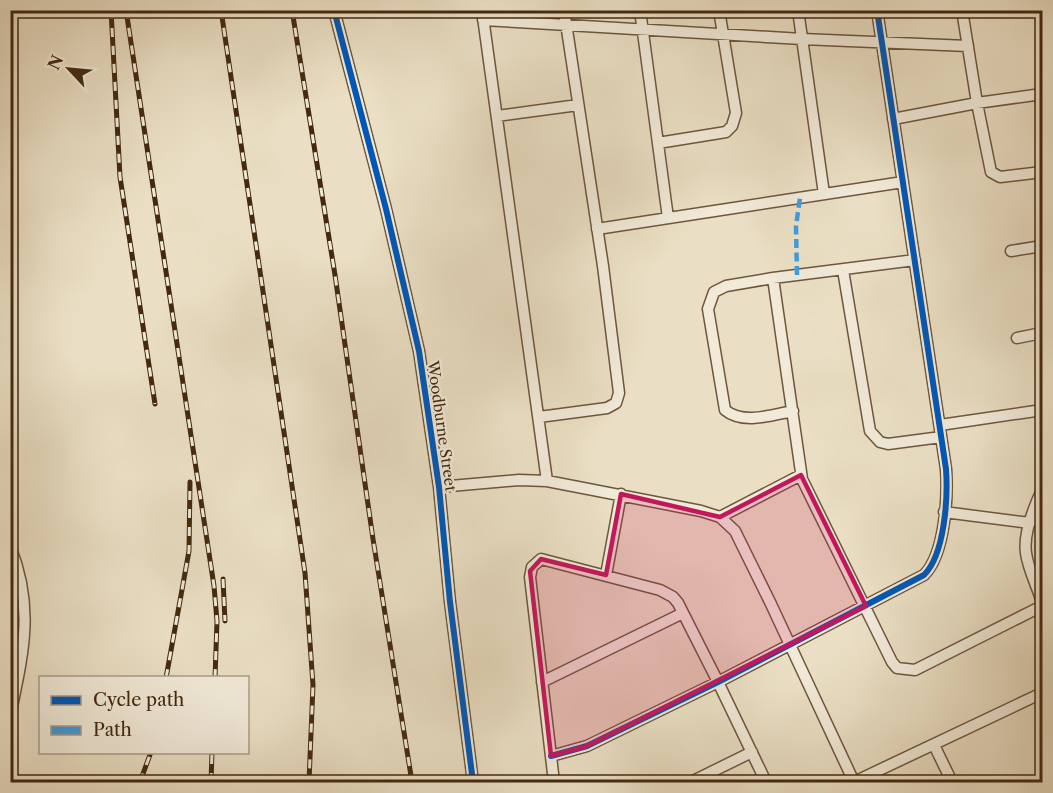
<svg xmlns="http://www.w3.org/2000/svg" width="1053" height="793" viewBox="0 0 1053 793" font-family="'Libre Caslon Text',serif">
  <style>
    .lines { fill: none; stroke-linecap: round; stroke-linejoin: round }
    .minor-casing { stroke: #6e563d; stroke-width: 13 }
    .minor { stroke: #f1ead9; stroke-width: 10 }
    .rail-casing { stroke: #442910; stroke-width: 5 }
    .rail { stroke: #f1ead9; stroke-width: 3; stroke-dasharray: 9; stroke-linecap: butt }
    .quiet { stroke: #409cde; stroke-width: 4.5; stroke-dasharray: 9 4.5; stroke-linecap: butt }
    .cycleway-casing { stroke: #f1ead9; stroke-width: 10 }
    .cycleway { stroke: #0057b8; stroke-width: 6 }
    .marked { fill: #c2185b; fill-opacity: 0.2; stroke: #c2185b; stroke-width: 4.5; stroke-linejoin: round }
    .labels { text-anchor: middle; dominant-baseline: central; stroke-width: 4.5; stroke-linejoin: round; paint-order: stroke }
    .street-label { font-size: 15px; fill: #442910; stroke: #f1ead9 }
  </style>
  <rect width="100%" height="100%" fill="#eadfc4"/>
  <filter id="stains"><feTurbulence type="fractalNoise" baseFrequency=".00333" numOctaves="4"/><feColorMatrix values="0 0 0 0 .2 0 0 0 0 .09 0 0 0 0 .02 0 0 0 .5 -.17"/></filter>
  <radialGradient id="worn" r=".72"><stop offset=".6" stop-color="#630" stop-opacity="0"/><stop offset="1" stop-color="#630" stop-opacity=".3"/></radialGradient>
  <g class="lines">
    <defs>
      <path id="minor" d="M334,10L386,209L419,351L439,487L450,602L473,782
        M482,10L547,481
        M640,10L668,218
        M798,10L824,194
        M962,10L977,103L991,172L1000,177L1042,172
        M483,20L802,39L968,46
        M497,116L578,105
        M893,119L977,103L1042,94
        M658,143L726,132L732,126L736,113L719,10
        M597,229L903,182
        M1011,251L1042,246
        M843,270L870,431L880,442L888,444L941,437
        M773,278L802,479L892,662L897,668L915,670L1042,606
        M1017,338L1042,333
        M793,411C772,415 743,425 725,410L708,309L714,292L726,286L773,278L915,260
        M539,417L607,408L616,403L619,393L603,266L564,10
        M940,425L1042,410
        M439,487L519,480L547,481L701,511L720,517L735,531L770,602L854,782
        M1042,490C1034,507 1023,533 1026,553C1028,569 1037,586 1042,602
        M944,512L1030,523
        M720,517L801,475
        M10,546C35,608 23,653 10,716
        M606,575L621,494
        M542,682L683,613
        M934,745L952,782
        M551,756L587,746L718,682L924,575C945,554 948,497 946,469L877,10
        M554,782L530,577L532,567L541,559L660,590L673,597L678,603L718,682L766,782
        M691,782L752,752
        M854,782L1042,693
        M1036,782L1042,779"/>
    </defs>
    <use href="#minor" class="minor-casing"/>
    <use href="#minor" class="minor"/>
    <defs>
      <path id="rail" d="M111,10L120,177L155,404
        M126,10L214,586L217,621L215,678
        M221,10L305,573L313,685L309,782
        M292,10L335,275L373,539L412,782
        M223,579L225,621
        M166,678L189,551L190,482
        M140,782L151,752
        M211,782L212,752"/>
    </defs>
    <use href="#rail" class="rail-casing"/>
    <use href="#rail" class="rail"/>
    <path class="quiet" d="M797,275L796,226L800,198"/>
    <defs>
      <path id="cycleway" d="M334,10L386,209L419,351L439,487L450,602L473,782
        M551,756L587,746L718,682L924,575C945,554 948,497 946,469L877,10"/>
    </defs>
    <use href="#cycleway" class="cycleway-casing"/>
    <use href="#cycleway" class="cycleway"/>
  </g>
  <path class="marked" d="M801,475L866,606L587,746L551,756L530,571L541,559L606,575L621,494L720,517Z"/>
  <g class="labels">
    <g class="street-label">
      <text transform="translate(442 426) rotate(82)">Woodburne Street</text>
    </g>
  </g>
  <rect width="1053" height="793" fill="none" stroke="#eadfc4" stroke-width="36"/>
  <rect x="12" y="12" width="1029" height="769" fill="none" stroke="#442910" stroke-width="3"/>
  <rect x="18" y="18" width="1017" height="757" fill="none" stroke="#442910" stroke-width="1.5"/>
  <rect x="39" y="676" width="210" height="78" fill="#f1ead9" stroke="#ac9d89" stroke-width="1.5"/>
  <rect x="51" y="696" width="30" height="9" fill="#0057b8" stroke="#ac9d89" stroke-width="1.5"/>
  <text x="93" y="706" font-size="18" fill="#442910">Cycle path</text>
  <rect x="51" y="726" width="30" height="9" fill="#409cde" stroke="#ac9d89" stroke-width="1.5"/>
  <text x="93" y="736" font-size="18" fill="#442910">Path</text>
  <g transform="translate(69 69) rotate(296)" stroke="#f1ead9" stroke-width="4.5" paint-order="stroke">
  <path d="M0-4.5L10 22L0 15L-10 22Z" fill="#442910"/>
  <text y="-9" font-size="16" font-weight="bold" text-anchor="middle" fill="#442910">N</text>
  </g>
  <rect width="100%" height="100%" filter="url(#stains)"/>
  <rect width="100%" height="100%" fill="url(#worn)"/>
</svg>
